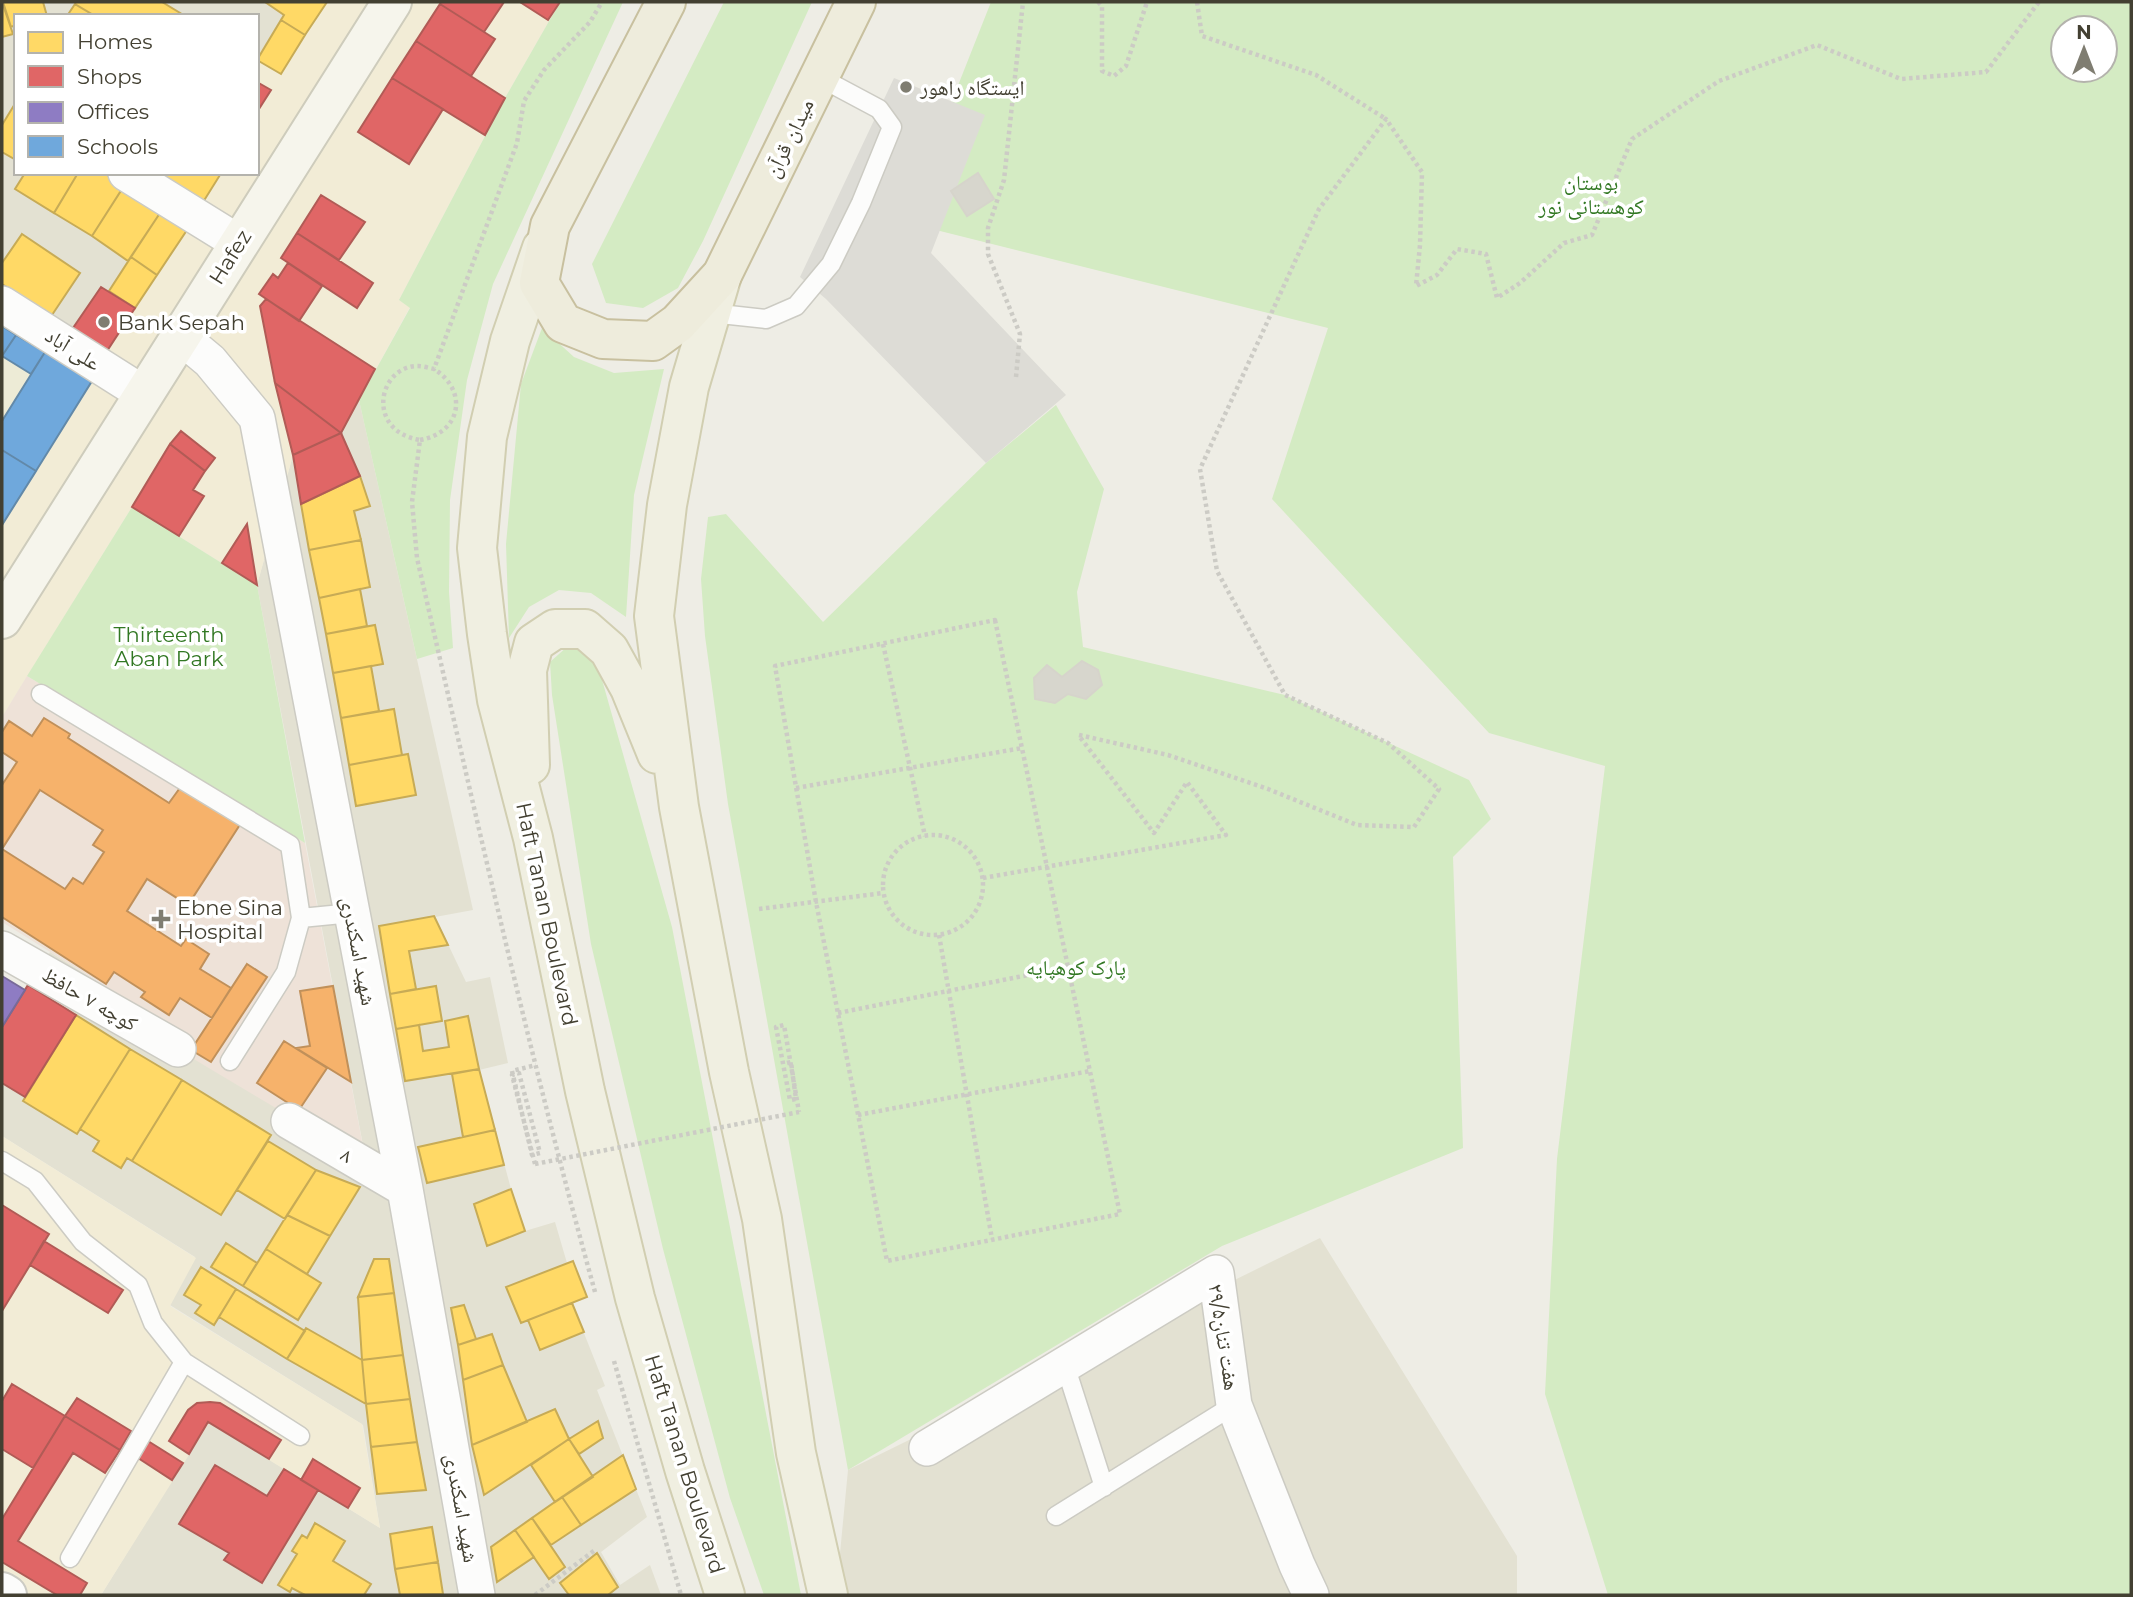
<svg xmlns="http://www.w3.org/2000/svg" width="2133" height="1597" viewBox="0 0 2133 1597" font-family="Montserrat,'Noto Naskh Arabic',sans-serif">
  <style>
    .residential { fill: #e3e1d2 }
    .commercial { fill: #f2ecd6 }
    .education { fill: #edebd6 }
    .medical { fill: #eee2d8 }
    .green { fill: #d4ebc3; fill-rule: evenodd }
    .parking { fill: #dddcd6 }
    .homes { fill: #ffd966; stroke: #c7ab56; stroke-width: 2 }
    .shops { fill: #e06666; stroke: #b15b56; stroke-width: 2 }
    .offices { fill: #8e7cc3; stroke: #786a98; stroke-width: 2 }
    .schools { fill: #6fa8dc; stroke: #6289a9; stroke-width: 2 }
    .health { fill: #f6b26b; stroke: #c0905a; stroke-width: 2; fill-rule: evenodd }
    .building { fill: #d7d6cd; stroke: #d6d4cb; stroke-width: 2 }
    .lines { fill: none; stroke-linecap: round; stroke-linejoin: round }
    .service-casing { stroke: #cccbc3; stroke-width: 21 }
    .minor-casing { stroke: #cccbc3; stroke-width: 38 }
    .tertiary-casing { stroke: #cccbc3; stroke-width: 42 }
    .secondary-casing { stroke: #ceccbc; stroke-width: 42 }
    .primary-casing { stroke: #d1ceb1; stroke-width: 42 }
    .trunk-casing { stroke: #c8c09f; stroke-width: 42 }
    .path { stroke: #cccbc5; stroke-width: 4.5; stroke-dasharray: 3.5 3.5; stroke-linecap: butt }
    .service { stroke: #fcfcfb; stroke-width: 18 }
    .minor { stroke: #fcfcfb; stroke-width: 35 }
    .tertiary { stroke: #fcfcfb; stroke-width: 38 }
    .secondary { stroke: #f6f5ec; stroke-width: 38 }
    .primary { stroke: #f0efe1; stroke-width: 38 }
    .trunk { stroke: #eeecdc; stroke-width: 38 }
    .path-bridge { stroke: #cccbc5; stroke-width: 4.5; stroke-dasharray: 3.5 3.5; stroke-linecap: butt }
    .poi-dot { fill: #7f7d71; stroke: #fff; stroke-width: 2.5 }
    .labels { text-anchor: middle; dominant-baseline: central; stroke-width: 7; stroke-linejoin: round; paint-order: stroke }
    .poi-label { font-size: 21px; fill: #434032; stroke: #fff; text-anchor: start }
    .street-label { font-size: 21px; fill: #434032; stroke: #fff }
    .park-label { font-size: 21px; fill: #327823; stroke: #fff }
  </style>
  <rect width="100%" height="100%" fill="#eeede5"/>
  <path class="residential" d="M2,2H265L284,15L257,58V16H16V173H142L162,210L109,291L101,287L73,328L2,284Z
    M359,400L473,910L435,917L466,982L490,977L508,1063L479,1070L511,1189L525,1231L555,1222L567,1263L573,1261L587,1297L572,1303L605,1386L597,1390L647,1517L601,1552L620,1585L650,1565L661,1595H101L208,1422L380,1528L363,1425L170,1305L195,1257L2,1136V1027L50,952L196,1043L188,1054L366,1161L257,585L293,455L341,433Z
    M1320,1238L1517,1556V1595H836L848,1470Z"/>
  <path class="commercial" d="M265,2H560L505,98L399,300L410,307L341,433L293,455L257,585L132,507L2,717V284L73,328L101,287L109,291L162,210L142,173H257V58L284,15Z
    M2,1136L196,1258L170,1306L362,1424L380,1528L209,1423L101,1595H2Z"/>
  <path class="education" d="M2,356L31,374L2,420Z"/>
  <path class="medical" d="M27,676L305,843L366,1162L187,1055L195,1042L2,922V717Z"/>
  <path class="green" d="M560,2H623L493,284L467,380L450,500L449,592L453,648L417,659L359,400L410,308L399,300L505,98Z
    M724,2H812L703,241L678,288L643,308L606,303L592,264Z
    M991,2H2131V1595H1608L1545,1394L1557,1159L1605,766L1489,733L1272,499L1328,328L904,222ZM2063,28H2105V70H2063Z
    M542,328L574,357L614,373L664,369L634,495L626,617L591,593L559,590L529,607L509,638L506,544L521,384Z
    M1056,405L1104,489L1077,592L1083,647L1285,695L1469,780L1491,819L1453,857L1463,1148L1222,1246L848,1470L728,804L705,636L701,579L708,517L726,514L823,622L986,463Z
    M132,507L257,585L305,843L27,676Z
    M568,646L595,655L672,927L801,1595H764L730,1498L663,1249L591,944L552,695L550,662Z"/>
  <path class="parking" d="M894,78L985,115L931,253L1066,395L986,463L826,299L800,277Z"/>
  <path class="homes" d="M2,2L13,34L2,37Z
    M3,2H43L47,16H16V25L11,27Z
    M76,2H162L185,16H95L75,4Z
    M265,2H327L305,35L281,20L284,15Z
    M75,4L95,16H67Z
    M281,20L305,35L281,74L257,60Z
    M16,102V160L2,152V125Z
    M25,173H78L54,213L15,189Z
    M78,173H104L124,186L92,236L54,213Z
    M142,173H218L220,175L200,207Z
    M124,186L162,210L128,261L92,236Z
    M162,210L189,227L157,275L131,257Z
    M22,234L80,273L52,315L2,284V263Z
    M131,257L157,275L135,308L109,291Z
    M360,476L370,506L354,511L361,540L309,550L301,504Z
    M361,540L370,587L319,598L309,550Z
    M360,589L367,626L326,634L319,598Z
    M375,625L383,664L333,673L326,634Z
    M371,666L379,711L341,718L333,673Z
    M394,709L402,755L349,765L341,718Z
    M408,754L416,795L356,806L349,765Z
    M434,916L448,945L409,951L416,989L390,994L379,926Z
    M436,986L442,1021L396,1029L390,994Z
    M76,1015L130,1049L77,1134L23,1101Z
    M468,1016L479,1069L405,1081L396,1029L419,1025L423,1051L449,1047L445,1021Z
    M130,1049L182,1080L132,1161L127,1158L121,1168L93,1151L99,1141L80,1129Z
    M479,1069L495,1130L463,1137L452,1074Z
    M182,1080L271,1135L221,1215L132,1161Z
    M495,1130L504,1165L427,1183L418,1147Z
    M268,1141L316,1170L285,1219L237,1190Z
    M316,1170L360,1187L330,1236L287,1215Z
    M511,1189L525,1231L487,1246L474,1204Z
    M287,1215L330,1236L307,1274L266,1249Z
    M226,1243L257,1263L243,1286L211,1267Z
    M266,1249L321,1283L298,1320L243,1286Z
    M374,1259H389L394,1293L358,1297Z
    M573,1261L587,1297L521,1323L506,1287Z
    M201,1267L236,1289L214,1325L195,1313L201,1305L184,1295Z
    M236,1289L305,1331L287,1359L219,1317Z
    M394,1293L403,1355L362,1360L358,1297Z
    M572,1303L584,1332L540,1350L528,1320Z
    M464,1305L476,1339L458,1345L451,1308Z
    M306,1328L362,1360L366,1404L287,1359Z
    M492,1334L503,1365L463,1380L458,1345Z
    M403,1355L410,1399L366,1404L362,1360Z
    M503,1365L527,1422L472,1445L463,1380Z
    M410,1399L417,1442L371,1447L366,1404Z
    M555,1409L569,1439L484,1495L472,1445Z
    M598,1421L603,1438L579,1454L569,1439Z
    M569,1439L593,1477L555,1502L531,1465Z
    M417,1442L426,1490L377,1494L371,1447Z
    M623,1455L636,1489L581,1525L562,1497Z
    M562,1497L581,1525L551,1545L532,1518Z
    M532,1518L565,1567L549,1579L515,1530Z
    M315,1523L345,1541L333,1561L371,1584L364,1595H305L292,1588L290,1592L278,1585L297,1554L292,1551L302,1535L307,1538Z
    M432,1527L438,1562L395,1569L390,1534Z
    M515,1530L534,1557L497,1582L491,1547Z
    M597,1553L618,1587L608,1595H569L560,1583Z
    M438,1562L443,1594L400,1595L395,1569Z"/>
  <path class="shops" d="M441,2H504L484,32L440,4Z
    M520,2H560L548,20Z
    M440,4L495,39L471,76L416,41Z
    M416,41L505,98L485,135L392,78Z
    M392,78L443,109L409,164L358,132Z
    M257,82L271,90L257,112Z
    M321,195L365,222L339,260L297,233Z
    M297,233L373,283L357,308L281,258Z
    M288,263L322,286L299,321L259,294L273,274L278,278Z
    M101,287L135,308L107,351L73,328Z
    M266,299L375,369L341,433L275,383L260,306Z
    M275,383L341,433L293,455Z
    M181,431L215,458L205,471L170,444Z
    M341,433L360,476L301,504L293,455Z
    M170,444L205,471L193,490L204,496L179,536L132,507Z
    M247,524L257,585L222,563Z
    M28,985L76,1015L25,1097L2,1083V1027Z
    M2,1205L49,1234L2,1311Z
    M44,1241L123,1290L108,1313L30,1265Z
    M12,1384L65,1416L33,1468L2,1449V1401Z
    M77,1398L131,1431L120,1450L65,1416Z
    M210,1402L220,1403L281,1440L269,1459L208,1422L189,1454L169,1441L188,1410L197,1403Z
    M65,1416L120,1450L105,1473L73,1453L18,1541L87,1583L80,1595H57L2,1562V1519Z
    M148,1441L183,1463L172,1480L138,1458Z
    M313,1459L360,1488L348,1508L301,1480Z
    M215,1465L267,1496L284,1469L318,1490L262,1583L224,1560L229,1553L179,1524Z"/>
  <path class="offices" d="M2,976L25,990L2,1027Z"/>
  <path class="schools" d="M2,326L16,335L2,356Z
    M16,335L45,352L31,374L2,356Z
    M45,352L92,381L36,471L2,450V421Z
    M2,450L36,471L2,525Z"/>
  <path class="health" d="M44,718L70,734L68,738L169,803L182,785L241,823L188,905L147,879L127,911L181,946L186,939L209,954L200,969L231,988L212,1018L180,998L169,1015L141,997L145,992L114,972L106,984L2,917V785L17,762L2,752V732L9,721L32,736ZM40,790L103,830L93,845L104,852L83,884L73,878L65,889L2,849Z
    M247,964L267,977L211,1062L191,1050Z
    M333,986L351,1082L296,1048L310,1046L300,991Z
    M284,1041L327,1068L299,1110L257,1083Z"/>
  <path class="building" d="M978,173L994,199L967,216L951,191Z
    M1082,661L1098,670L1102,685L1086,699L1068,694L1055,703L1035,699L1034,678L1047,665L1062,677Z"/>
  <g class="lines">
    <defs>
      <path id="service" d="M711,313L766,319L796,306L831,264L861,203L892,127L879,109L819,77
        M41,694L290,845L301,918L286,972L230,1061
        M301,918L352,913
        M2,1161L35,1181L83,1242L138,1285L153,1323L184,1362L300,1436
        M1065,1365L1104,1487
        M1056,1516L1234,1405
        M70,1558L184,1362"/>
      <path id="minor" d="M126,173L239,243
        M2,304L144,394
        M180,336L210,361L257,418L405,1189L477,1595
        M2,949L178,1049
        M289,1121L405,1189
        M927,1448L1216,1273L1234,1405L1297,1565L1311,1595"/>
      <path id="tertiary" d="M2,1592L7,1595"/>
      <path id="secondary" d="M2,619L392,2"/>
      <path id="primary" d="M542,248L510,341L487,437L477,548L487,634L497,700L533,838L585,1091L635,1298L685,1471L725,1595
        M722,275L689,387L667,505L654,616L679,807L729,1072L762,1219L796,1453L828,1595
        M530,765L527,670L534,643L555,629H585L609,650L630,688L657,754"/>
      <path id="trunk" d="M666,2L550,226L539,283L563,323L603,339L653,341L678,323L722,275L856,2"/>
    </defs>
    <use href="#service" class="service-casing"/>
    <use href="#minor" class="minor-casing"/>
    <use href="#tertiary" class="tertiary-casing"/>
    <use href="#secondary" class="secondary-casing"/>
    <use href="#primary" class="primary-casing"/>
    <use href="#trunk" class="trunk-casing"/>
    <path class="path" d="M1098,2L1102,6V71L1114,76L1126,66L1147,2
      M1197,2L1202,36L1316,75L1386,119
      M1016,377L1020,334L988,254V228L1004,180L1023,2
      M420,440C461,433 469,391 434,369
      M995,620L1120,1214L887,1261L816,902L775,666Z
      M883,644L925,836
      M1079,735L1168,755L1268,789L1357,825L1414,827L1439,789L1388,743L1285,695L1217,571L1200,469L1319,209L1386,119L1422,172L1420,245L1416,286L1437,275L1457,249L1486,254L1497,298L1520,283L1564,243L1592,235L1632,139L1719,81L1817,45L1901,79L1986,72L2039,2
      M796,788L1022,748
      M883 885a50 50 0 1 1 100 0a50 50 0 1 1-100 0Z
      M983,878L1226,835L1187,782L1154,833L1079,736
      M759,909L883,893
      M939,935L992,1239
      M838,1013L1068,967
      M787,1063L791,1062L796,1099L790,1100L776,1027L784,1025L799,1112
      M858,1115L1090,1071
      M535,1164L512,1075L519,1073L540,1153L532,1155L512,1071L536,1065
      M595,1292C528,1050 473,804 417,558L412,502L420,440C365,431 378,366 418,366C423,366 429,368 434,369L517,143L524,101L544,70L590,22L602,2
      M614,1361L681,1595
      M535,1595L595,1550"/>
    <use href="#service" class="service"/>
    <use href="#minor" class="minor"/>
    <use href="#tertiary" class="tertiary"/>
    <use href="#secondary" class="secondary"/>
    <use href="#primary" class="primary"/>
    <use href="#trunk" class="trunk"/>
    <path class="path-bridge" d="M535,1164L799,1112"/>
  </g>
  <g class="poi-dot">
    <circle cx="906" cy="87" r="7"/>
    <circle cx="104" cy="322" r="7"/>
    <path d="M157.5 908.5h7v7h7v7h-7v7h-7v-7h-7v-7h7z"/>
  </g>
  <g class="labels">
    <g class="poi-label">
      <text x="920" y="87">ایستگاه راهور</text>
      <text x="118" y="322">Bank Sepah</text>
      <text x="177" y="907">Ebne Sina<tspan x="177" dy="24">Hospital</tspan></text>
    </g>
    <g class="street-label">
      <text transform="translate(789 138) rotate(-64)">میدان قرآن</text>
      <text transform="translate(230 257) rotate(-58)">Hafez</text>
      <text transform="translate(73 349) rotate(32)">علی آباد</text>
      <text transform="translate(547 914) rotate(78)">Haft Tanan Boulevard</text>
      <text transform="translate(359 951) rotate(79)">شهید اسکندری</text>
      <text transform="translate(90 999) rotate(30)">کوچه ۷ حافظ</text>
      <text transform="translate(347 1155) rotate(31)">۸</text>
      <text transform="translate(1224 1337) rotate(81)">۲۹/۵هفت تنان</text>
      <text transform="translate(685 1464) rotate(73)">Haft Tanan Boulevard</text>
      <text transform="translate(462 1508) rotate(80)">شهید اسکندری</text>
    </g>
    <g class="park-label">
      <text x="1591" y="182">بوستان<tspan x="1591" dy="24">کوهستانی نور</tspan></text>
      <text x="169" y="634">Thirteenth<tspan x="169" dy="24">Aban Park</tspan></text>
      <text x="1076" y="967">پارک کوهپایه</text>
    </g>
  </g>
  <rect width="2133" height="1597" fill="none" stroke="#434032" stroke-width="7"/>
  <rect x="14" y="14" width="245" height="161" fill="#ffffff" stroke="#b4b3ad" stroke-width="2"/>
  <rect x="28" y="32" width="35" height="21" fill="#ffd966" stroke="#b4b3ad" stroke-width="2"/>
  <text x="77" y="49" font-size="21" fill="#434032">Homes</text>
  <rect x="28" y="66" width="35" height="21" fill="#e06666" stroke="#b4b3ad" stroke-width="2"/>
  <text x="77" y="84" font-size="21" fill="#434032">Shops</text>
  <rect x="28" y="102" width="35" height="21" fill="#8e7cc3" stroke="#b4b3ad" stroke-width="2"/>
  <text x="77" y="119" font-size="21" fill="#434032">Offices</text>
  <rect x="28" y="136" width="35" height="21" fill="#6fa8dc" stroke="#b4b3ad" stroke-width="2"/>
  <text x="77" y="154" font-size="21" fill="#434032">Schools</text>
  <g transform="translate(2084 49)"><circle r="33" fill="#ffffff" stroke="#b4b3ad" stroke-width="2"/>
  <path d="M0-5L12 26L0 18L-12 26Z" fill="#7f7d71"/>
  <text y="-10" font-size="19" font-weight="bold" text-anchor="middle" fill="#434032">N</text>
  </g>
</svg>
